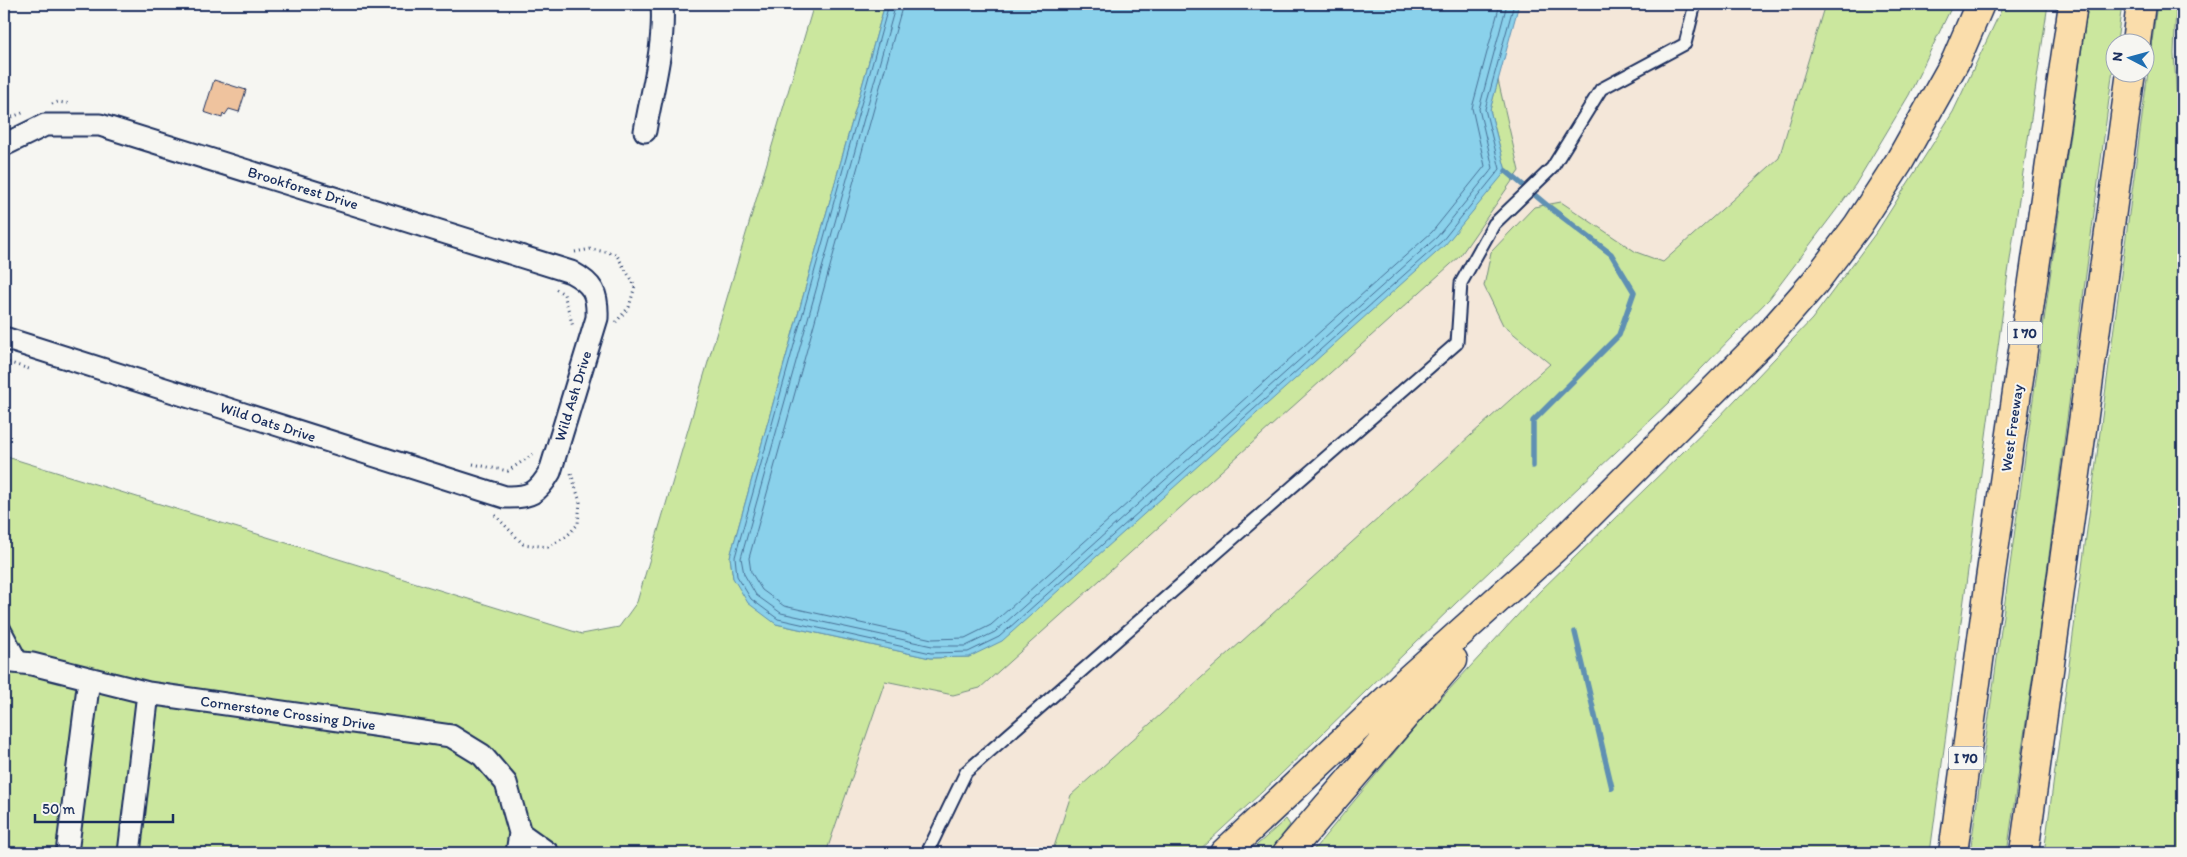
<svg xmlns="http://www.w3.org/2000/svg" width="2187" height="857" viewBox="0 0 2187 857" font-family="Itim,sans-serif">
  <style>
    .built { fill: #f4e7d9 }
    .green { fill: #cbe79e; stroke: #738b7e }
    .water { fill: #8ad1eb; stroke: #5e90b3 }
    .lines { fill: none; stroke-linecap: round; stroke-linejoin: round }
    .shore { stroke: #477096; stroke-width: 1 }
    .stream { stroke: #5e90b3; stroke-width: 5.5 }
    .building { fill: #efc39e; stroke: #1b2f5e }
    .lane-casing { stroke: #1b2f5e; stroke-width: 15 }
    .street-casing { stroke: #1b2f5e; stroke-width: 25 }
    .highway-casing { stroke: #1b2f5e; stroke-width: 31 }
    .path { stroke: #1b2f5e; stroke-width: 3; stroke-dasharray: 1 4; stroke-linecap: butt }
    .lane { stroke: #f6f6f2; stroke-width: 11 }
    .street { stroke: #f6f6f2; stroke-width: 21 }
    .highway { stroke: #faddab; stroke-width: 28 }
    .labels { text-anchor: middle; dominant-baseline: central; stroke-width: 4; stroke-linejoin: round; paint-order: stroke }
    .shield { fill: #f6f6f2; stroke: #5d6b8a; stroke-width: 1 }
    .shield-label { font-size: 14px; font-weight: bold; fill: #1b2f5e }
    .street-label { font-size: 15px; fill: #1b2f5e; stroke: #f6f6f2 }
  </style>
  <rect width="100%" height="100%" fill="#f6f6f2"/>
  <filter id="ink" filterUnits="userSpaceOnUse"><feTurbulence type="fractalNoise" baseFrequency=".02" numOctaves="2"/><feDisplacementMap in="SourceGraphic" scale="10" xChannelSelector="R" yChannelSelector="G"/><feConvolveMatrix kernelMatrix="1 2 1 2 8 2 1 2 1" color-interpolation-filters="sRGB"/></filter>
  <g filter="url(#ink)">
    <path class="built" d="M1519,4H1825L1779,158L1663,262L1636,252L1502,325L1550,364L1071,795L1052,853H826L885,681L953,695L980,688L1519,171L1498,80Z"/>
    <path class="green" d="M814,4H885L730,557L733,578L776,624L930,658L969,657L1506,171L1490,110L1498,80L1519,171L1460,256L980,688L953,695L885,681L826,853H4V456L582,634L619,627L637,602Z
      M1825,4H1953L1909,95L1855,185L1769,299L1669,402L1456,603L1275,780L1196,853H1052L1071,795L1550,364L1503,325L1484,286L1491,252L1534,207L1561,202L1636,252L1663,262L1779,158Z
      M2004,4H2048L2006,287L1930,853H1709L1686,850L1630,853H1311L1422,719L1539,592L1718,418L1812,319L1878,230L1953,112Z
      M2088,4H2122L2117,42H2114V61L2039,632L2007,853H1970Z
      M2157,4H2176L2174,54L2183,189V853H2044Z
      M1286,819L1290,825L1269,853H1248Z"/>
    <path class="water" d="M885,4H1519L1490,110L1506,171L1445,245L1002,641L969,657L930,658L776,624L748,603L733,578L730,557Z"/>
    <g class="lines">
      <path class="shore" d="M889,4L735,557L737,576L751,599L778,619L931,653L968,652L999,637L1442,241L1500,169L1485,109L1514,4
        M896,4L741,558L744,574L756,595L781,613L932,646H966L995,632L1437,237L1493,168L1479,109L1507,4
        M903,4L749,558L751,572L762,590L784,606L932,639L965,638L991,625L1432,232L1485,166L1472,108L1500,4"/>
      <path class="stream" d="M1506,171L1548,206L1611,254L1634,292L1619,335L1533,421V466
        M1575,632L1612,788"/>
    </g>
    <path class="building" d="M214,80L246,90L239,112L229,109L225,115L223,113L222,118L204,112Z"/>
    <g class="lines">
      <defs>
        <path id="lane" d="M4,627L23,663
          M927,853L966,772L1457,343L1461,283L1494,224L1552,168L1601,89L1685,44L1695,4"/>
        <path id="street" d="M645,131C652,90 665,46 662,4
          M4,145L45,125H100L571,272C593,284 598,293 597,318L550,472C538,493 530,498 505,497L4,338
          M4,661L32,664L148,693L451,736L482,755L506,783L520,833L517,853
          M520,833L548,853
          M67,853L89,679
          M129,853L148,693"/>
        <path id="highway" d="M2136,42L2141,4
          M1224,853L1410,678L1566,538L1766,338L1815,282L1858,225L1899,162L1956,60L1980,4
          M1287,853L1453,660
          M1953,853L1990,579L2073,4
          M2024,853L2131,72"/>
      </defs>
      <use href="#lane" class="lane-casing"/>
      <use href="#street" class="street-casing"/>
      <use href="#highway" class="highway-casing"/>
      <path class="path" d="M52,104L58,102L71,104
        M12,117L25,112
        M575,252L591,249L616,254L635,286L629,307L616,322
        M556,289L564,294L573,327
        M4,361L29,369
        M473,464L508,471L535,453
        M495,515L523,544L548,547L567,536L578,524L580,502L571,473"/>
      <use href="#lane" class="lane"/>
      <use href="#street" class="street"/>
      <use href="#highway" class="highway"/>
    </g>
  </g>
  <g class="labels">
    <g class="shield">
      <rect x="2007.5" y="321.5" width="35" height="23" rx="4"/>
      <rect x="1948.5" y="746.5" width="35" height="23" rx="4"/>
    </g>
    <g class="shield-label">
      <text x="2025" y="333">I 70</text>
      <text x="1966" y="758">I 70</text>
    </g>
    <g class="street-label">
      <text transform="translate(303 188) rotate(17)">Brookforest Drive</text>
      <text transform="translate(573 396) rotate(-73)">Wild Ash Drive</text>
      <text transform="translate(268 422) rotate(18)">Wild Oats Drive</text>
      <text transform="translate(2012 428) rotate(-82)">West Freeway</text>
      <text transform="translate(288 713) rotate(8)">Cornerstone Crossing Drive</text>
    </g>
  </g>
  <rect width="2187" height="857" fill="none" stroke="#f6f6f2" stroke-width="20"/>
  <rect x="10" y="10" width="2167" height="837" fill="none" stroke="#1b2f5e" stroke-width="2" filter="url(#ink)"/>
  <g transform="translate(2130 58) rotate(276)"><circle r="24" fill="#f6f6f2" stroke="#9ea6b7"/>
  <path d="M0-4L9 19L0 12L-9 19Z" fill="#1f6fb2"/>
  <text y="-8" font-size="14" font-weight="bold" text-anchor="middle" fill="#1b2f5e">N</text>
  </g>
  <path d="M35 814v8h138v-8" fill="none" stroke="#1b2f5e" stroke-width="2.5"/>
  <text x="42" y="814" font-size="15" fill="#1b2f5e" stroke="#f6f6f2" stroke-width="4" paint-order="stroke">50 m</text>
</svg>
